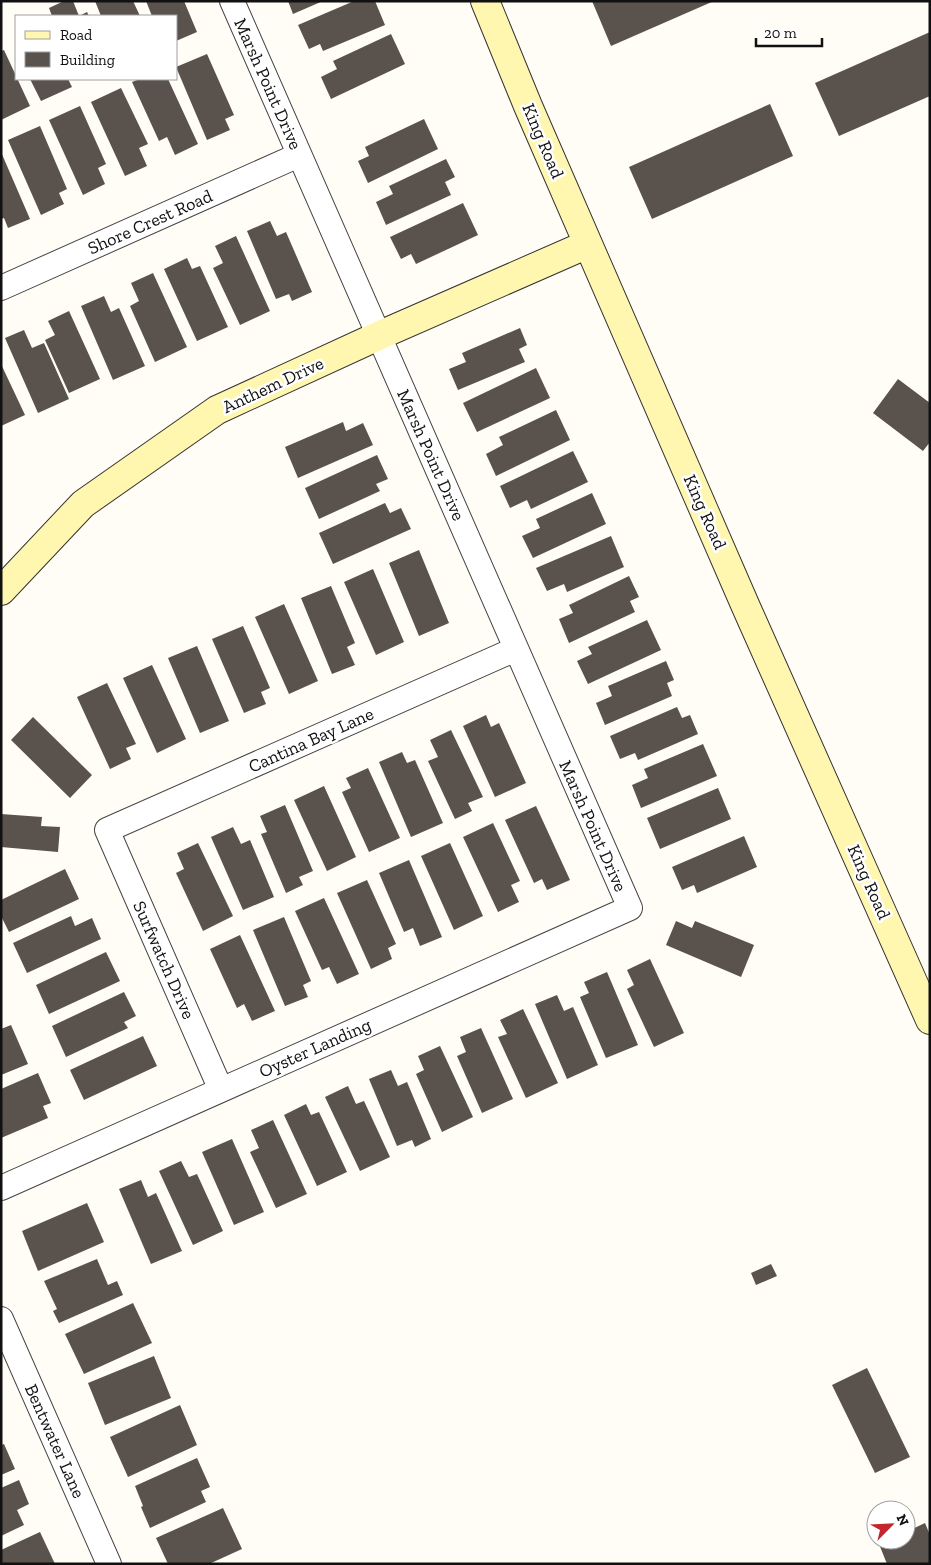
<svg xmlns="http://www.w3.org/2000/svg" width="931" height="1565" viewBox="0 0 931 1565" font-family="'Zilla Slab',serif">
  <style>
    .building { fill: #5a524d }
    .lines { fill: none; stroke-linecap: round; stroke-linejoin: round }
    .street-casing { stroke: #444; stroke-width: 26 }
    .secondary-casing { stroke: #333; stroke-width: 30 }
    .street { stroke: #fff; stroke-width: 24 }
    .secondary { stroke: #fff6b0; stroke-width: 28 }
    .labels { text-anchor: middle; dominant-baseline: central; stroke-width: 5; stroke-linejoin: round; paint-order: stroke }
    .street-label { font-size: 18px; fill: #111; stroke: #fff }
  </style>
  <rect width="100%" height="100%" fill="#fffdf5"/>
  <path class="building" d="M64,1H73L79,16L87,12L89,16H52L49,8Z
    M95,1H133L140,16H101Z
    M146,1H184L197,32L176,41V16H152Z
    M288,1H323L293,14Z
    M354,1H375L385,25L323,51L320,44L309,49L298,25Z
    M592,1H714L611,46Z
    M930,32V96L839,136L815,83Z
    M391,34L405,64L331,99L321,77L337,69L333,61Z
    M4,50L30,106L1,120V51Z
    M207,54L234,115L225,119L230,130L207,140L176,67Z
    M30,79H68L72,87L41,101Z
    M140,79H168L198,144L175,155L167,137L159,141L132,82Z
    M121,88L148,144L139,148L147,166L125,176L91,102Z
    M770,104L793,156L652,219L629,167Z
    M80,106L106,164L98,168L105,184L83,195L49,120Z
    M424,119L438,149L368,183L358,161L369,156L365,147Z
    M40,126L67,189L59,193L64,204L41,215L8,140Z
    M1,152L30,219L8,228L4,218L1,219Z
    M446,159L455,177L445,182L451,195L386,225L376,202L393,194L389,186Z
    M463,203L478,235L416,264L411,254L401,259L390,237Z
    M270,221L277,236L286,232L312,292L292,301L289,294L276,299L247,231Z
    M236,236L270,311L240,325L213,268L223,263L215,246Z
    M187,258L192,269L200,266L228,327L197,341L164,269Z
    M153,273L187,347L155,362L130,306L139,301L131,283Z
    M104,296L111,312L119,308L145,366L113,380L81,306Z
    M69,311L100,379L69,393L45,340L55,335L48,321Z
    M520,328L527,345L519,349L525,362L458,390L449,369L466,362L462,353Z
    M24,330L32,348L44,343L69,399L38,413L5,338Z
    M1,364L25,415L1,426Z
    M536,368L550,398L477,432L463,403Z
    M898,379L930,403V442L923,451L873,413Z
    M556,410L570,440L496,476L486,454L503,445L499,437Z
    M343,422L346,431L363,423L373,445L298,478L285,447Z
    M573,451L588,482L531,509L527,500L510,508L500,486Z
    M377,455L388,479L376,484L380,491L319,519L305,488Z
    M592,493L606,524L533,558L522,536L540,528L536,519Z
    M385,503L390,513L401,508L411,529L333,564L319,533Z
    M611,536L624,567L567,592L564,584L547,591L536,568Z
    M419,550L449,623L419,636L389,563Z
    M373,569L404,642L376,655L344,582Z
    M629,576L639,597L630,601L635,612L569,643L559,619L573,613L569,605Z
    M331,586L355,643L347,647L355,665L332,674L301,598Z
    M284,604L318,681L289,694L255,617Z
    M647,620L661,650L588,684L577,661L592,654L588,647Z
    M243,626L270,688L261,692L266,704L244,713L212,639Z
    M197,646L229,721L200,733L168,658Z
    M666,661L674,680L667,683L672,696L605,725L596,703L612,696L608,686Z
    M152,665L186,739L157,753L123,678Z
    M107,683L136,744L126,748L131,759L110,769L77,697Z
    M677,707L682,718L690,715L698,734L638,760L635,753L620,759L610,736Z
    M486,715L491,727L499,723L526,783L495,797L463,726Z
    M33,717L92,775L70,798L11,740Z
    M451,730L483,797L468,803L472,811L455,819L428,761L438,757L430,740Z
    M703,744L717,776L641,808L632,785L648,778L644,769Z
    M402,752L407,763L415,760L443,823L411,837L379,762Z
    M368,768L400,838L369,852L342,792L351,788L346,778Z
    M324,786L356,857L327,871L294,800Z
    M718,788L731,819L660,849L647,818Z
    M285,805L313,871L299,877L303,885L286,893L261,834L267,832L260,816Z
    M536,806L570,880L547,890L542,879L534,883L505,820Z
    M1,814L42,817L41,826L60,827L58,852L1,847Z
    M493,823L520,881L511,885L519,902L498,912L463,837Z
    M233,827L241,844L250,840L274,897L243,910L211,837Z
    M744,836L757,867L697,893L694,885L682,890L672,867Z
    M198,843L233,916L203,931L176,873L184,869L177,853Z
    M450,843L483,916L454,930L421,856Z
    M409,860L442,937L420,946L413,928L404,932L379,873Z
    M65,869L79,899L9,932L1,916V900Z
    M367,880L396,944L388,948L392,959L371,969L337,893Z
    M324,898L359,974L337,984L329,967L322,970L295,911Z
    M71,916L75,926L92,918L101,939L27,973L13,943Z
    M284,917L311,981L303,985L308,997L285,1006L253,930Z
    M676,921L692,928L695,921L754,945L741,977L666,945Z
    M240,935L275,1011L252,1021L244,1004L237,1008L210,949Z
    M106,952L120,981L49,1014L36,985Z
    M650,959L684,1033L654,1047L627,989L634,985L627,970Z
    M607,972L638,1045L606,1058L580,997L589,993L584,982Z
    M124,992L136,1016L124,1022L128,1028L66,1057L52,1026Z
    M557,995L564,1011L573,1007L598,1065L567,1079L535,1004Z
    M523,1009L558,1083L526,1098L498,1037L507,1034L500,1020Z
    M11,1025L28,1064L1,1075V1029Z
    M481,1028L513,1099L482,1113L457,1056L466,1052L460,1037Z
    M143,1036L157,1066L84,1100L70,1070Z
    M440,1046L473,1117L442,1132L416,1074L424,1070L418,1056Z
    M391,1070L398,1086L407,1082L431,1139L415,1147L412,1140L397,1146L369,1079Z
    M38,1073L51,1103L43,1106L48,1118L1,1138V1089Z
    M348,1086L356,1104L364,1101L390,1157L360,1171L325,1097Z
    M306,1104L311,1115L319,1112L347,1172L317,1186L284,1115Z
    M273,1120L307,1194L276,1208L250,1152L259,1148L251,1130Z
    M232,1139L264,1212L234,1225L202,1152Z
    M181,1161L189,1177L197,1174L223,1231L193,1245L159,1171Z
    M141,1180L148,1197L156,1193L182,1251L151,1264L119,1189Z
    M87,1203L104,1242L38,1271L22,1231Z
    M97,1259L108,1285L117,1281L123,1295L59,1323L53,1311L57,1309L44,1281Z
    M771,1264L777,1276L756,1285L751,1273Z
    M133,1303L152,1343L84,1374L65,1334Z
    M154,1356L171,1398L105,1425L88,1383Z
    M867,1368L910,1457L875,1473L832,1385Z
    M180,1405L197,1445L128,1477L110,1437Z
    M4,1444L15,1469L1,1475V1445Z
    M197,1458L210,1487L201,1491L206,1502L150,1528L141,1507L143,1506L135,1486Z
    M19,1480L29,1504L17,1510L24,1525L1,1536V1488Z
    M223,1508L242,1549L209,1564H168L156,1538Z
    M925,1523L930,1535V1564H887L879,1544L887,1540H906V1532Z
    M40,1532L55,1564H1V1550Z"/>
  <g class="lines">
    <defs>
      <path id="street" d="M1,288L299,155
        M221,1090L107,830L516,649
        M1,1188L630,908L232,1
        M1,1319L109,1564"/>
      <path id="secondary" d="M485,1L528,106L746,607L930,1020
        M1,591L83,504L217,410L378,336L588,244"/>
    </defs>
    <use href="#street" class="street-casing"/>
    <use href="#secondary" class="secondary-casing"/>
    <use href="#street" class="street"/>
    <use href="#secondary" class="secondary"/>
  </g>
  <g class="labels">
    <g class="street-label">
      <text transform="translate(268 84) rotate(66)">Marsh Point Drive</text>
      <text transform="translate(543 141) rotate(67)">King Road</text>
      <text transform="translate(150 222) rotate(-24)">Shore Crest Road</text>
      <text transform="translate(273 385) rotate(-25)">Anthem Drive</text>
      <text transform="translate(431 455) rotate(66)">Marsh Point Drive</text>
      <text transform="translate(705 512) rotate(66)">King Road</text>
      <text transform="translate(311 740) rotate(-24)">Cantina Bay Lane</text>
      <text transform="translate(593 826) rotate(66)">Marsh Point Drive</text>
      <text transform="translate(869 882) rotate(66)">King Road</text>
      <text transform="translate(164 960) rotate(66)">Surfwatch Drive</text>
      <text transform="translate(315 1048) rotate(-24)">Oyster Landing</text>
      <text transform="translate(55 1441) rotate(66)">Bentwater Lane</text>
    </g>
  </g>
  <rect width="931" height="1565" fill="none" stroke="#111111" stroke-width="5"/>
  <rect x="15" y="15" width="162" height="65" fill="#ffffff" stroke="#a0a0a0"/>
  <rect x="25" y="31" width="25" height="8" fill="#fff6b0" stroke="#a0a0a0"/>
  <text x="60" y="40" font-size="15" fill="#111111">Road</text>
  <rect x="25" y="52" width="25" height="15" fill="#5a524d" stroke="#a0a0a0"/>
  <text x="60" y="65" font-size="15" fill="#111111">Building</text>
  <g transform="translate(891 1525) rotate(66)"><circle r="24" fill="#ffffff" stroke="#a0a0a0"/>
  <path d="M0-4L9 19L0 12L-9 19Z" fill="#c4262e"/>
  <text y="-8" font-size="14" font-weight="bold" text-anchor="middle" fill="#111111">N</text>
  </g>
  <path d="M756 38v8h66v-8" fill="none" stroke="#111111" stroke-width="2.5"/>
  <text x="764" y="38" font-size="15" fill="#111111" stroke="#ffffff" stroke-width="4" paint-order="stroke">20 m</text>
</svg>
